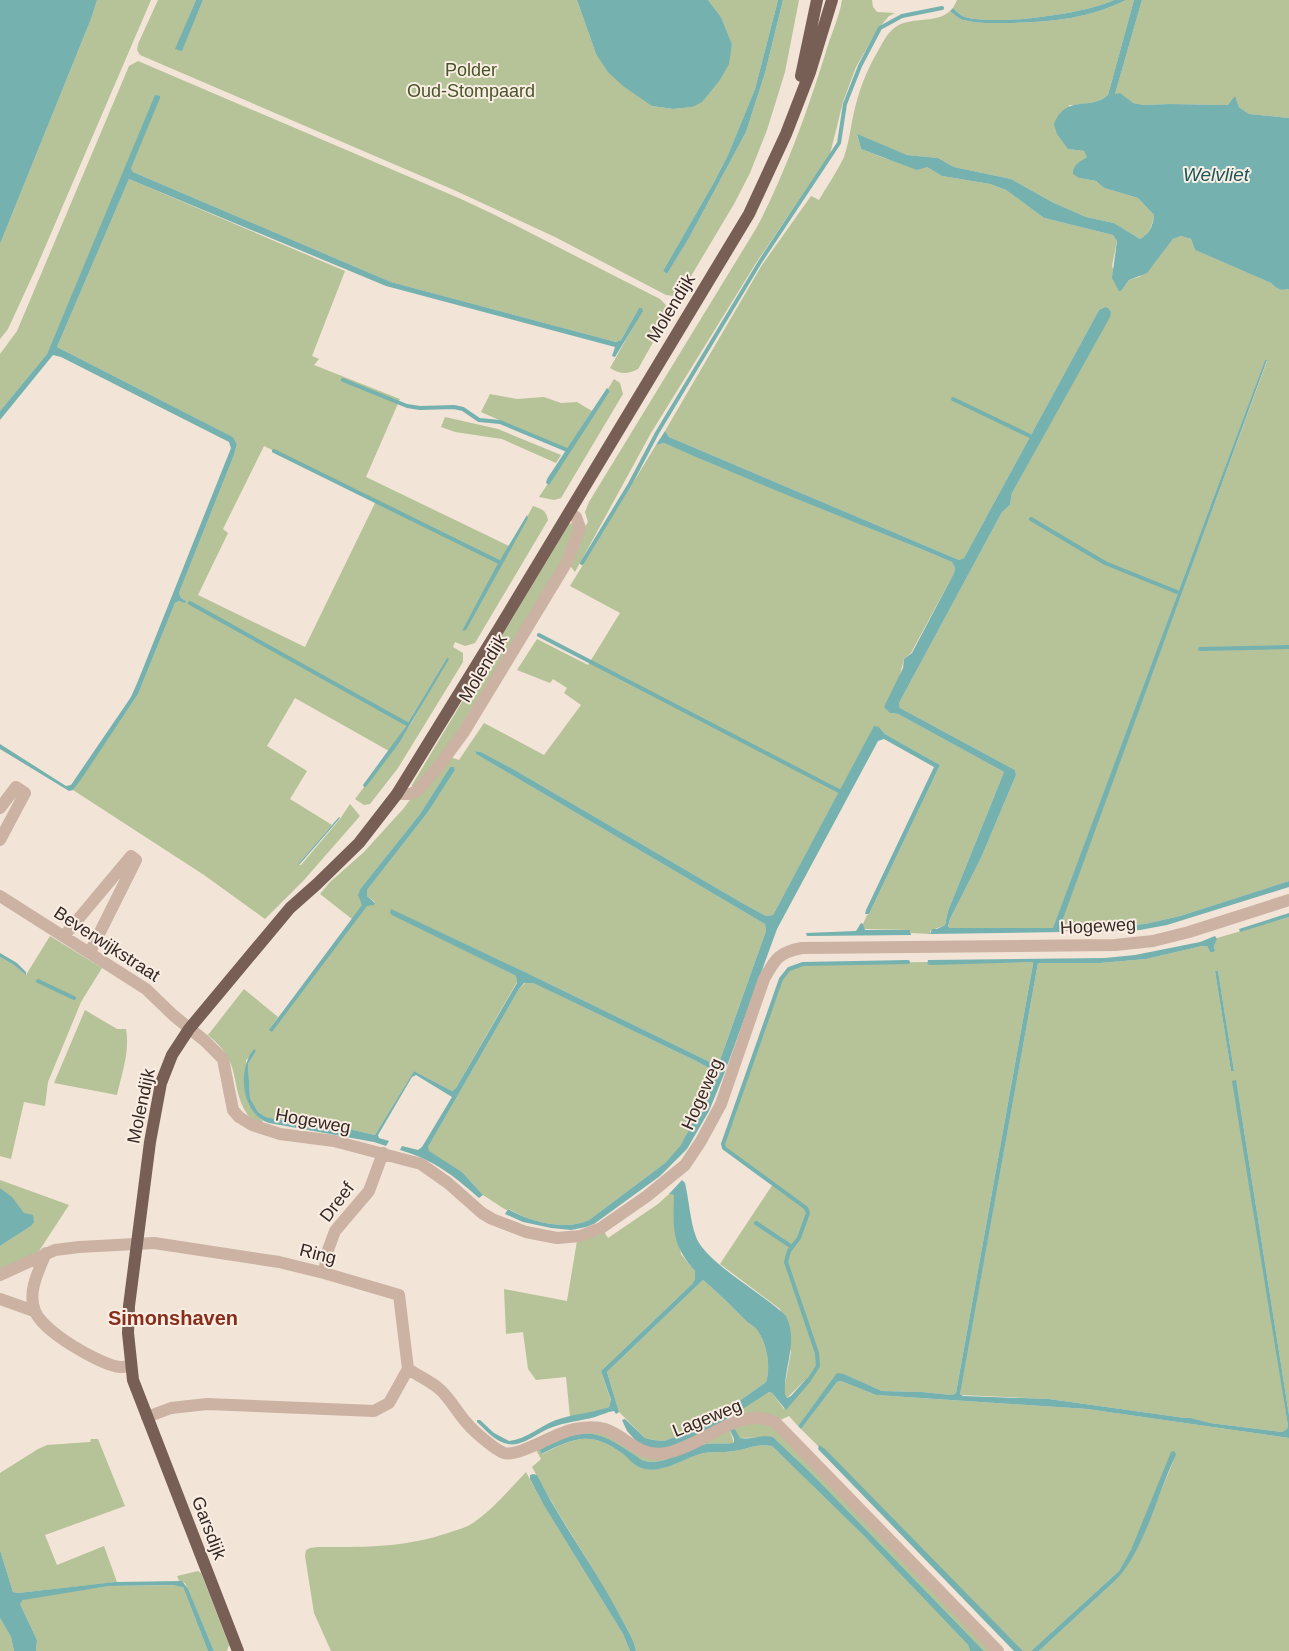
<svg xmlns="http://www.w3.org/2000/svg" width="1289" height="1651" viewBox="0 0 1289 1651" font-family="Arial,sans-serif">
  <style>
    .green { fill: #b6c297; fill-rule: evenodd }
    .water { fill: #75b1af }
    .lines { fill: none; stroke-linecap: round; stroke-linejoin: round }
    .stream { stroke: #75b1af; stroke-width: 4 }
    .minor { stroke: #cbb2a3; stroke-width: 12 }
    .major { stroke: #785f55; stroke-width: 12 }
    .labels { text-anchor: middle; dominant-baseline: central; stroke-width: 4; stroke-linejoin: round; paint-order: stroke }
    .park-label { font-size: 18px; fill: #475528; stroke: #faeee4 }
    .street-label { font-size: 18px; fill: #352925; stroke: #faeee4 }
    .water-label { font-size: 19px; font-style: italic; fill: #195959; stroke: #faeee4 }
    .quarter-label { font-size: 20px; font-weight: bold; fill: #882d1a; stroke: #faeee4 }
  </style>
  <rect width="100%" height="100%" fill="#f2e4d7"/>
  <path class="green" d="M97,0H151L37,266L8,329L0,339V244L91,19Z
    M158,0H196L176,48L182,50L203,0H577L596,54L652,106L673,109L692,107L720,80L728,64L732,44L721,17L708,0H778L755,89L728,155L713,184L663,271L667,274L689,238L746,132L765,73L783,0H799L785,72L767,130L750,173L734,204L681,293L674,296L666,295L555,237L454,190L140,55L137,50L138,44Z
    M842,0H872L873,7L877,12L895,13L889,16L878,29L856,67L843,102L830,154L756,263L651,433L575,572L568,563L580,535L588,522L585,512L589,502L757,227C786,171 806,115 825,55C830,36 839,19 842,0Z
    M957,0H1114C1084,14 996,26 965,17C961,16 956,11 953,8Z
    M1126,0H1134L1108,95C1098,103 1082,105 1069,105L1068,149L1084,151L1088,157L1081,161L1079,178L1096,181L1104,188L1138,198L1154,215C1152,226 1150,233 1140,239L1114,223L1086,217L1052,202L1011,179L954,167L938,158L907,155L857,135L861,149L887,159L927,167L942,176L990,184L1006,190L1044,218L1113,235L1117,241L1112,266L1121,291L1129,280L1139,277L1153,265L1173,239L1181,236L1191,239L1195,250L1271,283C1277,289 1281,291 1289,289V881L1180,916L1145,924L1086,928V931H1062L1060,924L1267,361L1265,360L1053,929L950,928L948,925L950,919L981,858L1016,775L1015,770L902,709L899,707V703L1002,512L1010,505L1012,493L1111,312L1105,307L1099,310L964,558L959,560L669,437L665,431L762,265L811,196L819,200C827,186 837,172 844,157C850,140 851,122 856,104C861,85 868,68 878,51C882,44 886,35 893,29C909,15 935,25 950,11C954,14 959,19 963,20C977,24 995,23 1009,23C1052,22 1087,19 1126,0Z
    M1142,0H1289V118L1249,114L1239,107L1236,99L1228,105L1170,104L1144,105L1133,103L1115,94Z
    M138,61L461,199L495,215L660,299L665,304L669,314L638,369C627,375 620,374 610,368L642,311L641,308H639L621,340L616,342L391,282L133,172L131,168L86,262L47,354L0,411V354L17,331L129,66Z
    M129,179L345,271L312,356L319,359L314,365L400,399L366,477L509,546L501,559L500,567L533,506C542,509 546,510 548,520L475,643L465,646L455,642L453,647L463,653V662L398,768L370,804L364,805L355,799L364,787H366L412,722L447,658L409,721L389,751L295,698L267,746L307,771L290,799L332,825L299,863V865H301L340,819L350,804L360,816L304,880L265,919L204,875L73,790L138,694L175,603L179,601L185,602L186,601L181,598L179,593L234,455L237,444L233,437L57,347ZM264,446L376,501L305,647L198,595L228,533L223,529Z
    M614,379L620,383L623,394L561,498L554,500L539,497L610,391L608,389Z
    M490,394L517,399L544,397L561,403L577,402L592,411L567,450L481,412Z
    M445,417L498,429L561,455L556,463L502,439L455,432L441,427Z
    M664,443C759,484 856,522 952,562L955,568L954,573L911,653L904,659L890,713L898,714L1004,772L948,911L945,925L930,931V934L911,933L910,930L864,929L863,924L867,915L869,914L940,765L885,734L879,727H874L773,915L766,916L744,904L513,769L481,752L475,751L476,754L765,924L766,931L719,1063L714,1064L525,972L396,912L390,913L516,976L517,982L456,1088L452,1091L414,1071L375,1135L340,1127L275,1119L266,1117L258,1112L250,1098L248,1064L256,1051L246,1060L248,1103L254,1112L263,1121L261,1125C238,1115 238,1087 232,1067C227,1053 219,1044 208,1035L244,989L278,1017L269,1029L367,905H374L375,902L367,896V890L428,812L455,770L454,767H450L420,814L361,888L360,900L363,905L352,919L320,894L330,882L364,852L404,808L409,801L422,791L449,759L453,758L459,760L484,723L544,755L581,705L564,693L567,688L553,679L550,683L517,670L537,639L588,665L620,613L570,586L656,445Z
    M573,523L575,526L562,561L444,754L412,788V785L569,524Z
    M1289,917V1415L1236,1080L1288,1426L1287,1429L1282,1432L1210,1423L1191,1418H1185L1049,1399L961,1395L960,1392L1038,963H1100L1146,959L1202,946H1207L1210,952L1215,951L1214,946L1217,938ZM1215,971H1218L1234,1071H1231Z
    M50,936L102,968L81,1002L48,1082L45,1106L24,1102L11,1159L0,1156V957L14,965L26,975Z
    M927,962V964L1032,962L1033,964L956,1393L952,1395L922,1392L882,1391L844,1374L818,1399L798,1426L789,1416L778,1421L730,1420L733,1414L769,1392L772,1393L784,1409L807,1378L787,1398L784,1395V1390L791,1352L780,1309L720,1264L773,1184L724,1148L723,1144L781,979L789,969L803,964Z
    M526,982L533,983L692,1059L713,1070L715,1075L707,1097L680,1146L665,1163L589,1220C566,1231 530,1222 509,1209L506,1210L483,1195L462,1172L428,1151V1147L519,989Z
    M85,1010L117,1029H126C130,1051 122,1073 117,1095L54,1083Z
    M0,1180L69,1205L39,1251L0,1272V1246L31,1226C23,1211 14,1199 0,1188Z
    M669,1194H672L674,1196V1208L681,1254L695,1271V1279L692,1284L601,1371L611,1401L609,1407L595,1412L570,1417L566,1377L536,1380L528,1369L523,1332L506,1334L504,1289L567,1301L577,1241L603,1230L608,1238L658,1204Z
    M703,1280C718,1293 732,1306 745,1320C749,1324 754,1326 757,1330C767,1343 771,1367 766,1382L704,1426L664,1441L653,1440L645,1438L619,1412L607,1372Z
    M841,1381L876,1395L1087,1409L1289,1438V1651H1039L1118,1578L1141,1540L1175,1457L1145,1518L1131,1551L1119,1571L1031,1651H1023L801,1429L837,1382Z
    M756,1420L773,1427L994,1651H984L813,1475L773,1437L739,1438L733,1426Z
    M729,1428L734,1443C725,1444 715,1443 706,1444C685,1448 663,1468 642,1460C598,1430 588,1424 540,1451L542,1454C575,1438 590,1430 623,1454C630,1459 636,1468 645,1469C664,1472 683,1459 700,1454C711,1451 723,1453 734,1451C750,1449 755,1443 772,1446L864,1536L968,1645L970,1651H636C634,1637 623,1622 616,1609C590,1561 558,1516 532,1467L541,1459L535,1448C553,1439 573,1428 594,1430C619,1434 635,1459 661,1456C685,1454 708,1438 729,1428Z
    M91,1439H98L125,1506L45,1535L57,1565L104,1546L117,1582L18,1593L13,1592L0,1550V1473L38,1449L47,1445L90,1442Z
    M526,1472L543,1504L623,1634L630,1651H331L314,1613L305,1556L306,1550L310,1548L318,1547C366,1547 402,1548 448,1533C456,1530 466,1528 473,1523C493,1509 509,1490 526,1472Z
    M198,1571L201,1573L229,1645L227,1651H214L185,1583L179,1581L177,1576Z
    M180,1585L183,1587L208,1651H36L37,1640L20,1604L23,1600L28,1598L109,1586Z
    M0,1618L11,1637L14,1651H0Z"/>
  <path class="water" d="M0,0H97L91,19L0,244Z
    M196,0H203L182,51L175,49Z
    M577,0H708L721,17L732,44L729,64L720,80L702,102L692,107L673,109L652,106L623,86L608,72L596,54Z
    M778,0H783L765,73L746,132L689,238L667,274L663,271L713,184L728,155L755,89Z
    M1114,0H1126C1087,19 1052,22 1009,23C995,23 977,24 963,20C959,19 954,14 950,11L953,8C956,11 961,16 965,17C996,26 1084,14 1114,0Z
    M1134,0H1142L1115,94L1120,93L1133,103L1144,105L1170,104L1228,105L1235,96L1239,107L1249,114L1289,118V289C1280,291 1277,289 1271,283L1195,250L1191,239L1181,236L1173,239L1147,273L1129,280L1121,291H1119L1112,278L1117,241L1113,235L1044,218L1006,190L990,184L942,176L927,167L917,170L861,149L857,134L907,155L938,158L954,167L1011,179L1052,202L1086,217L1114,223L1140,239C1150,233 1153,226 1154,215L1138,198L1104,188L1096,181L1079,178L1073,174C1073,164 1080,162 1087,157L1084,151L1068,149L1057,134L1054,124C1067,93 1088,112 1108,95Z
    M155,95L160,96V98L131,168L133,172L391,282L616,342L621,340L639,308H642L643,311L615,357L612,356L615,347L386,286L129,179L57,347L233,437L237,444L234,455L179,593L181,598L186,601L185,603L179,601L175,603L138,694L82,778L73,790L69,791L0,749V744L66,786L71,785L131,697L138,681L231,448L229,442L61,357L53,355L0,420V411L47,354Z
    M1105,307L1108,308L1111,312L1110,317L1012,493L1010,505L1002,512L899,703V707L902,709L1015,770L1016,775L981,858L950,919L948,926L950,928H1053L1265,360H1267L1061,924L1062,932L930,934L932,929H937L945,925L948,911L1004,772L898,714L890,713L884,707L903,668L904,659L912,653L954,573L955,568L952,562C856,522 759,485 664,443L656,445L665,431L669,437L959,560L964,558L1099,310Z
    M607,388L610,391L549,485L546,483L547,479Z
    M527,515L528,518L466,630L462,631L497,565Z
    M447,658L449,659L399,743L366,787H364L363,785L406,726Z
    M874,726L879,727L885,734L940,765L869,914H865L866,910L934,767L884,739L878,741L777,929L723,1077L709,1111L687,1149L660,1176L594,1224L586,1227L571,1230L551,1228L523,1222L505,1214L508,1209C530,1222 566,1231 589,1220L665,1163L680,1146L707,1097L715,1075L713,1070L692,1059L533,983H524L519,989L428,1147L429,1151L462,1172L483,1195L479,1198C453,1175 434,1160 400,1150L402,1146L418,1150L422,1147L452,1097L416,1075L412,1077L378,1135L379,1138L389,1141L386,1146L374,1142L269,1123C241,1114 237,1069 254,1049L256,1051L248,1064L250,1098L258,1112L266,1117L275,1119L340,1127L375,1135L414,1071L452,1091L456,1088L517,983L516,976L392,915L390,913L391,909L525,972L714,1064L719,1063L766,931L765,924L476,754L475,751L481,752L513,769L744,904L766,916L773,915Z
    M450,767H454L455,770L428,812L367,890V896L375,903L374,905L367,906L272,1032L269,1030L362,905L358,895L361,888L420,814Z
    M339,817L340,818L299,865V863Z
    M1289,881V887L1167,925L1140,930L1086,933V928L1145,924L1180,916Z
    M1289,913V917L1240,932L1239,929Z
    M861,923L863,924L865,930H910L911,935L807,936L806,933L856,931Z
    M1215,936L1217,939L1214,946L1215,951L1213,952H1210L1207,946H1202L1146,959L1100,963H1038L960,1394L963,1396L1049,1399L1185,1418H1191L1210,1423L1282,1432L1287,1429L1288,1426L1232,1081L1236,1080L1289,1415V1438L1087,1409L876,1395L841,1381L837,1382L801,1429L798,1426L837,1373L844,1374L882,1391L922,1392L952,1395L956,1393L1033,964L1032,962L930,965L927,964L928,960L1105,958L1135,955L1200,942Z
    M0,953L17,963L26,972V975L14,965L0,957Z
    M1215,971H1218L1234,1071H1231Z
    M682,1180L685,1183C689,1200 690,1221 696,1237C705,1262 765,1295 786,1316C799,1342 783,1368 785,1395L787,1398L791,1396L807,1378L811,1381L786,1410L772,1393L769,1392L708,1431L667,1448L654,1449L638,1443L627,1431L622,1420L625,1419L645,1438L653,1440L664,1441L704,1426L766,1382C771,1367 767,1343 757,1330C754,1326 749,1324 745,1320C732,1306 718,1293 703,1280L607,1372L619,1412L616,1414L614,1411C607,1412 601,1415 595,1417C580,1421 565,1422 550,1428C537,1433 522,1447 508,1444C495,1442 486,1430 477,1422V1420H480L494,1433L509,1441C527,1439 540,1426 556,1420C573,1414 592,1413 609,1407L611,1400L601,1371L692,1284L695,1279V1271C672,1244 673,1231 674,1196L672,1194H669Z
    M0,1188L12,1197L24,1213L33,1215L34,1222L31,1226L0,1246Z
    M733,1426L740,1438C751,1440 762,1434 773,1437L813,1475L984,1651H970L968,1645L864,1536L772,1446C755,1443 750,1449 734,1451C723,1453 711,1451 700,1454C683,1459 663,1473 645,1469C636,1468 629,1459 623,1454C590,1430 575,1438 541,1454L540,1450C588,1424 598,1430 642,1460C663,1468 685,1448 706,1444C715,1443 724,1444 734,1443V1439L729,1428Z
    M819,1445L825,1449L1023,1651H1014L1011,1648L818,1449Z
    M1174,1451L1176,1454L1175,1457C1157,1495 1146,1545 1118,1578L1039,1651H1031L1119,1571L1131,1550L1171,1452Z
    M533,1474L537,1475C561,1523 593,1565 618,1612C624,1624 634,1638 636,1651H630L623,1634L543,1504L530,1479V1475Z
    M0,1550L13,1592L18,1593L115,1582L182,1581L188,1589L214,1651H208L183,1587L174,1585L109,1586L23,1600L20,1604L37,1640L36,1651H14L11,1637L0,1618Z"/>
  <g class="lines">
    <path class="stream" d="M343,380L407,406L420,408L454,407L463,409L479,420L500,422L567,450
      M953,399L1030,436
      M274,451L499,562
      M1031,519L1105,563L1177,592
      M582,563L630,484L657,433L760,262L839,143L845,104L860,66L880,28L902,16L942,8
      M190,603L407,724
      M539,635L839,791
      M1200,649L1289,647
      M38,981L74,998
      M756,1223L792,1247
      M809,1380L818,1366L817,1353L786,1262L789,1251L799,1238L808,1213L806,1208L724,1148L723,1144L781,979L789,969L803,964L908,962"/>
    <path class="minor" d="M397,794H411L418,790L439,766L464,732L567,562L580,528L576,517L569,513
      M0,808L16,787L25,793L0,840
      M0,896L146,989L173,1015L205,1041L223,1059L233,1110L239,1117L252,1125L280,1134L334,1141L421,1164L448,1183L482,1213L492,1219L526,1232L557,1238L580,1236L601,1228L647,1196L685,1165L701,1141L721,1104L764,979C775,959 779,952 802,948L1115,945L1153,941L1189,932L1289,900
      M64,936L131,856L136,860L90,952
      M46,1253C39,1270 27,1292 35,1311C42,1331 100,1365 120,1367C124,1367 128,1366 131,1366
      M324,1273L328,1250L335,1231L369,1191L383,1153
      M0,1275L55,1250L79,1247L154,1243L279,1262L324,1273L399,1295L408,1369L389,1403L374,1411L207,1404L171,1408L147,1417
      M0,1299L34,1311
      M408,1369C417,1375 428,1380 437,1387C449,1396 456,1411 466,1422C473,1431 482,1438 491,1445C495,1448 499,1451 504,1453C520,1457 556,1432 575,1429C585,1427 595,1426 605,1429C628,1437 638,1458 667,1453C701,1447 742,1403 776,1423L998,1651"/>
    <path class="major" d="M801,76L817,0
      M238,1651L133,1380L128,1333L129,1306L150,1142L161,1083L172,1055L189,1029L290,908L317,884L359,843L397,794L500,627L749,214L786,134L810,72L832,0"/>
  </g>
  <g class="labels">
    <g class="park-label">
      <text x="471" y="70">Polder<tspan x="471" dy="21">Oud-Stompaard</tspan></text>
    </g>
    <g class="street-label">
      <text transform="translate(671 308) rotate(-59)">Molendijk</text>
      <text transform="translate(483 668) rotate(-59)">Molendijk</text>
      <text transform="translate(1098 926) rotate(-3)">Hogeweg</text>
      <text transform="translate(107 944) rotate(33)">Beverwijkstraat</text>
      <text transform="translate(702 1094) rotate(-66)">Hogeweg</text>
      <text transform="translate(141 1106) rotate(-78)">Molendijk</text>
      <text transform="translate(313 1121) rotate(10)">Hogeweg</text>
      <text transform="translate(337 1202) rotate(-53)">Dreef</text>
      <text transform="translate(318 1254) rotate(14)">Ring</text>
      <text transform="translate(707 1418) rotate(-22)">Lageweg</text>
      <text transform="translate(209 1528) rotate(69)">Garsdijk</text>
    </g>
    <g class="water-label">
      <text x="1216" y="174">Welvliet</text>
    </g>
    <g class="quarter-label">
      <text x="173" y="1318">Simonshaven</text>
    </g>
  </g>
</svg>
